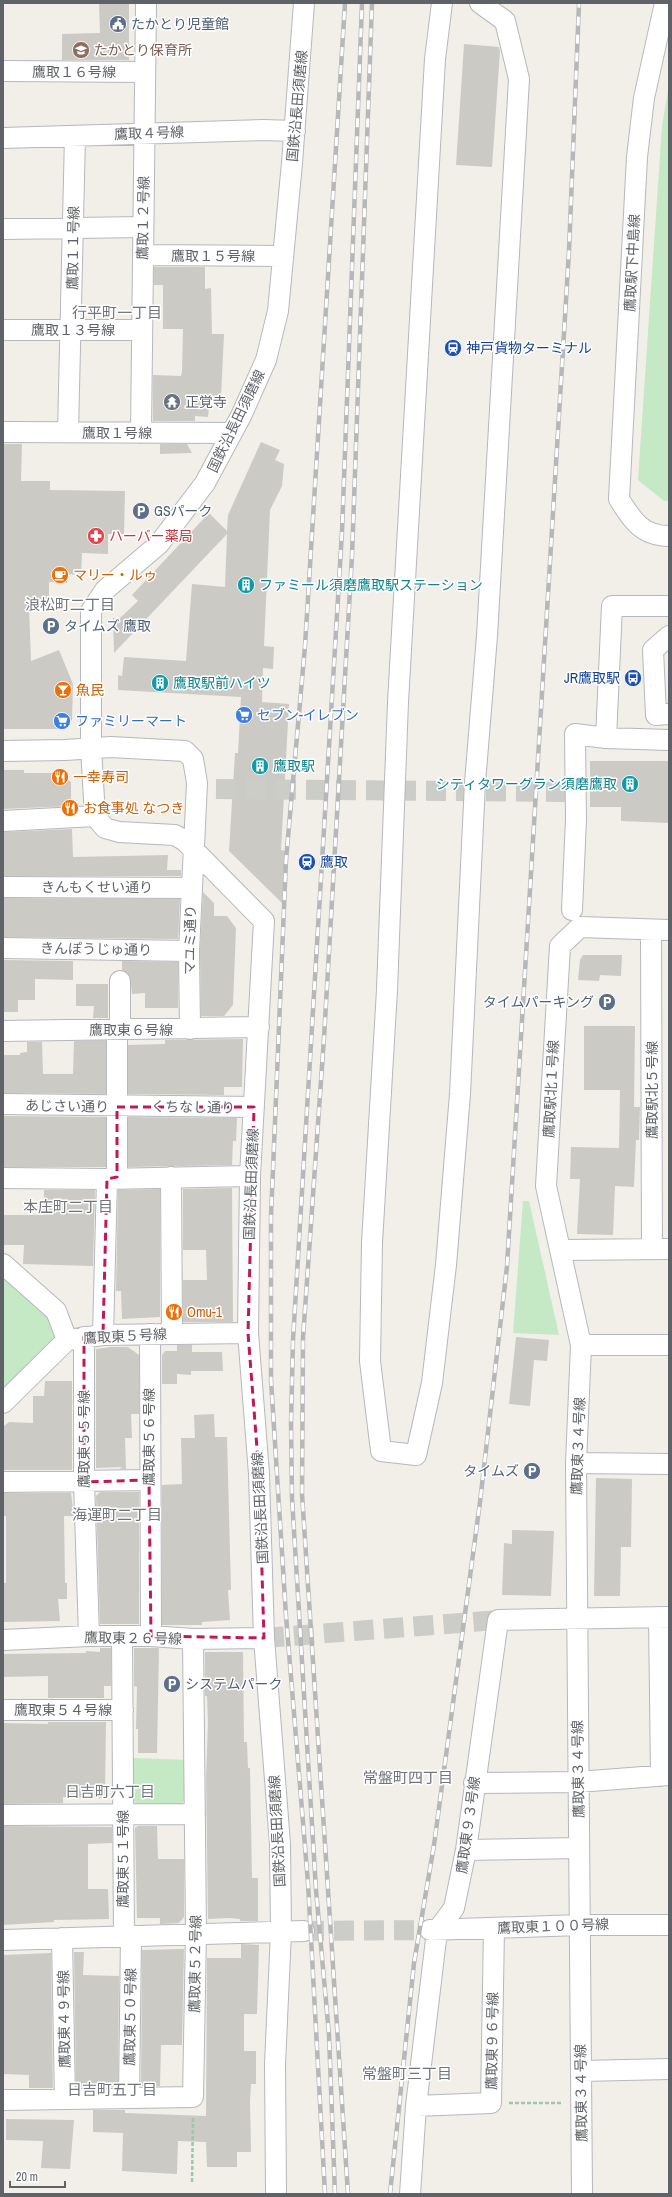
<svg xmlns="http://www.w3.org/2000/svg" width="672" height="2197" viewBox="0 0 672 2197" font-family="'Archivo Narrow','Noto Sans JP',sans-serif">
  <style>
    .green { fill: #c5e8c5 }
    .building { fill: #cccac5 }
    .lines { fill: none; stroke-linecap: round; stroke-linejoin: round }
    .minor-tunnel { stroke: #ccccc8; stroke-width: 20; stroke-dasharray: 20 10; stroke-linecap: butt }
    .minor-casing { stroke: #b5b8bc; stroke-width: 22 }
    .path { stroke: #9cc7a9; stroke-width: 2.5; stroke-dasharray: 4 2; stroke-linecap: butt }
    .minor { stroke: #fff; stroke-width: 20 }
    .rail-casing { stroke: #b6b7b8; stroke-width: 4.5 }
    .rail { stroke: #fff; stroke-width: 3; stroke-dasharray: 9; stroke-linecap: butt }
    .marked { fill: none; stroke: #c2185b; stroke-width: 3; stroke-dasharray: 8 5; stroke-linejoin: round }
    .labels { text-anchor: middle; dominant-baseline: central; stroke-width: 3; stroke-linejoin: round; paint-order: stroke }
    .service-label { font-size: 14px; fill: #4e5e75; stroke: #fff; text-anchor: start }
    .education-label { font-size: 14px; fill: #785e54; stroke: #fff; text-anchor: start }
    .street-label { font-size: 14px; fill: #5f6368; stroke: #fff }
    .transit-label { font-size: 14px; fill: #164399; stroke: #fff; text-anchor: start }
    .worship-label { font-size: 14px; fill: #5b616d; stroke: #fff; text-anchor: start }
    .health-label { font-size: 14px; fill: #be3a42; stroke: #fff; text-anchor: start }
    .food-label { font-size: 14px; fill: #c56008; stroke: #fff; text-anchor: start }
    .culture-label { font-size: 14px; fill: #0d838f; stroke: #fff; text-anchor: start }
    .shop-label { font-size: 14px; fill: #366cbe; stroke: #fff; text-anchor: start }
    .neighbourhood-label { font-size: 15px; fill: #70757a; stroke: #fff }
  </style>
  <rect width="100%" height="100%" fill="#f1efe8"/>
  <path class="green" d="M669,85V501H664L638,480L662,126Z
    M523,1201H529L559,1335L513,1333Z
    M3,1273L52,1318L56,1342L3,1395Z
    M132,1758L189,1760L188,1796L181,1804L140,1807L131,1799Z"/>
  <path class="building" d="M99,3H129V60H62V34L100,33Z
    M464,44L499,47L500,51L492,167L456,165Z
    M154,267H205V289L211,288L212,334H224L221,397H210L208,417L195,416V421H153V375L181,376L182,372L183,329H163V285H154Z
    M261,442L280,450L275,460L284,464L282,486L270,510L264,646L274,647L273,669L263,668L262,702L289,704L281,850L285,851L282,903L229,851L235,753H238L241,697L118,690V675L122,676L124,657L186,661L192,584L225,587L227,534L114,653L113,618H120L138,601L132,595L209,513L227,531L228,515Z
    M3,444H22L21,481H50V490L125,491L124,534H108V554L82,553L81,575L67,574V583L49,582V606H29L31,661L59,650L73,684L72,720L63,729H3Z
    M160,444H187L192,453L160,454Z
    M590,761H669V823L621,821V807H590Z
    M3,770H24V773H60L71,782V806L3,809Z
    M72,829L73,857L168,855L167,870H181V876H3V832Z
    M203,892L214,903V916H227L236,928L233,1005L224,1016H201L200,951Z
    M3,898L180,899L178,939L3,937Z
    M583,955H622L621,976L600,975L599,981L578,980L580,960Z
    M3,960L73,961V980L35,979V1000H18V1012H3Z
    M122,961L178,962V1008H145V993L132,994L130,976L122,970Z
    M76,984H108V1018H93L94,1006H76Z
    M584,1026H635L634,1107H640L639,1140H636L634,1187L615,1186L613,1235L577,1234L580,1179H570L571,1147L619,1148L620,1090H584Z
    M243,1039L242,1087H224V1095L128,1094V1045L165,1044V1040Z
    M74,1041H106V1094L3,1093V1055H20V1053L27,1052V1042H42L43,1074H73Z
    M3,1116L106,1117V1167H3Z
    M128,1117L237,1118L236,1141H233L232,1165L128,1167Z
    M232,1188L233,1322H183V1280H207L206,1250H183V1189Z
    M160,1189V1317L122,1319L121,1291H116L118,1190Z
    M44,1190H95L93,1266L23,1264L24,1245H3V1215H44Z
    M516,1337L549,1340L547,1361L534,1360L530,1406L509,1404Z
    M177,1345H192V1352H222L223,1371H191V1375L177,1374V1384H162V1355L165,1351H177Z
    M111,1347H128L139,1355V1414H131L132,1438H125L126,1469H120L122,1467L96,1468V1349Z
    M45,1381H72V1470H3V1427L9,1422L33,1423V1396H44Z
    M214,1414L215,1437H227L231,1590H228L230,1620L202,1622V1625H162V1485L182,1484L181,1438H195L194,1415Z
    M596,1478L632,1479L631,1547H621L620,1596H594Z
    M100,1492H139V1624H100L96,1496Z
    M3,1493H71L74,1516H64L65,1583H67V1599H58L60,1621L3,1622V1583H6V1516H3Z
    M512,1530L554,1531L551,1596L502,1595L504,1543L512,1544Z
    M100,1648H111V1686H104V1698H48V1676L3,1677V1654L86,1653V1651L100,1652Z
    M134,1648H159L157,1753H138V1729H136L137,1687L134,1686Z
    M205,1652H243L244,1742H247L248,1768H250L252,1878H258V1921H240V1919L230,1918L208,1919L206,1778L208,1723L207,1696H205Z
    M48,1722H106L105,1798L63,1797V1803L3,1804V1723L48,1724Z
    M3,1826L112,1827V1843L88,1844V1889H108L109,1919L54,1920V1922L3,1925Z
    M138,1826H157L158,1859H184V1917L179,1923L160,1924V1918H137L135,1828Z
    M241,1944L259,1945L257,2014H244V2051H256V2084H251L250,2101L251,2152H237V2167H207L206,2142L178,2141L177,2174L122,2171L123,2133L93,2132V2110H125V2113L206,2116L207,1958H241Z
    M184,1949L182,2045H161L160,2086H141L142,1950Z
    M74,1952H84L83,1975L119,1976L118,2087H76Z
    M51,1953L53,2088H29V2075L3,2074V1955Z
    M6,2119L74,2120L70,2169L41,2168L43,2141L6,2140Z"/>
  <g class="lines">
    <path class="minor-tunnel" d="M216,789L566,792
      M264,1638L498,1620
      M304,1931L430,1930"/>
    <defs>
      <path id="minor" d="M442,3L435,59L398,702L387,990L372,1243L370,1361L381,1451L416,1455L432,1383L446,1265L460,1094L475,783L487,636L519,79L505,21L480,3
        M665,3L644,98L637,157L619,499C632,520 642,536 669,536
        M3,71L145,72
        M3,138L263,130L295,131
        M3,229L143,227
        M143,255L283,256
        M3,330H142
        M3,432L232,433
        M68,432L75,136
        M141,433L146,3
        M669,636L653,650L656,715L669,714
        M606,738L669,740
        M3,751L65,750L111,747L185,751L193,759L197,783L189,951L190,1029
        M3,821L95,816
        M3,887L192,888
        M572,910L576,819L575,734L606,738L612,606H669
        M651,930L652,1249
        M3,948L189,951
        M120,981V1030
        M117,1030V1177
        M3,1031L259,1027
        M3,1104L254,1107
        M171,1177L172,1334
        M3,1178L107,1179L250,1176
        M561,1250L669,1249
        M3,1264L56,1311L67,1340
        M150,1334L151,1636
        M103,1335L107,1179
        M84,1337V1482L89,1636
        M581,1345H669
        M3,1403L67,1340L103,1335L248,1333
        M576,1463L669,1464
        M3,1482L149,1480
        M659,1617L661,1776
        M122,1638L124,1936
        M3,1640L89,1636H151L193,1639L264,1638
        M3,1710H123
        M474,1783L578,1782L669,1775
        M3,1815L195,1814
        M466,1850L579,1848
        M430,1930L579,1925H669
        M62,1938L65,2099
        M3,1940L304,1931
        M581,2071L669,2069
        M129,2098L131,1935
        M3,2100L193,2097L196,1933L193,1639
        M416,2106L491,2103L494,1928
        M276,2194L275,2064L281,1932L280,1844L264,1638L259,1474L248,1333L250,1176L264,921L185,841L175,835L119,832L105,828L95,816L91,748V611L105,590L159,544L205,483L241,416L266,360L278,311L292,163L304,3
        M410,2194L416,2106L437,1931L454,1908L466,1850L498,1620L669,1617
        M582,2194L576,1463L581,1345L546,1186L560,946L580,927L669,930"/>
    </defs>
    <use href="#minor" class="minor-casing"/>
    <path class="path" d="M509,2103H562
      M192,2182L193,2116"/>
    <use href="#minor" class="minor"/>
    <defs>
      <path id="rail" d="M325,2194L308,1883L286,1616L271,1380V1217L286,860L305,646L345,3
        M335,2194L329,2035L316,1890L292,1498L291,1423L293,1340L342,532L362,3
        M348,2194L302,1494L303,1338L324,1038L352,556L372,3
        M390,2194L414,1963L434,1845L480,1502L507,1266L569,251L579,3"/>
    </defs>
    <use href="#rail" class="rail-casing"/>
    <use href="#rail" class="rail"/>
  </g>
  <path class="marked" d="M117,1107H254L248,1333L259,1474L264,1638L151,1636L149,1480L84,1482V1337L103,1335L107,1179L117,1177Z"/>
  <defs>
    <symbol id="civic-disc" viewBox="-11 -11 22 22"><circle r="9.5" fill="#5c6f8a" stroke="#fff"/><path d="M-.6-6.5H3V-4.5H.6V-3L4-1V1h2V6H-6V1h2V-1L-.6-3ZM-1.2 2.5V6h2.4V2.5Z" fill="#fff"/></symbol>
    <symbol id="school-disc" viewBox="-11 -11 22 22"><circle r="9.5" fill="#8d6e63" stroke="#fff"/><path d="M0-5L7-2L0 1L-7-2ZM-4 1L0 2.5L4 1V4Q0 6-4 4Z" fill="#fff"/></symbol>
    <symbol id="station-disc" viewBox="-11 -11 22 22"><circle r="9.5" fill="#1a4fb4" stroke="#fff"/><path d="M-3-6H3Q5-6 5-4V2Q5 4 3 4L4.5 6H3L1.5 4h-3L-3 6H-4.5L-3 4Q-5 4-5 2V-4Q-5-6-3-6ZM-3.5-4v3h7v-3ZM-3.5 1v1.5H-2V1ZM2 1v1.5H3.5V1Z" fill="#fff"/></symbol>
    <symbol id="temple-disc" viewBox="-11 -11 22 22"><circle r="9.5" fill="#6b7280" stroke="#fff"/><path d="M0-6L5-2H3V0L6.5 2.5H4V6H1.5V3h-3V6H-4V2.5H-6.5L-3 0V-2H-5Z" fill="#fff"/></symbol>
    <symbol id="parking-disc" viewBox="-11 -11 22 22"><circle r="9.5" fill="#5c6f8a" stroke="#fff"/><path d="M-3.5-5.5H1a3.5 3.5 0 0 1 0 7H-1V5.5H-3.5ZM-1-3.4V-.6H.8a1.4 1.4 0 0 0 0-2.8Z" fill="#fff"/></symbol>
    <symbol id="pharmacy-disc" viewBox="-11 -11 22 22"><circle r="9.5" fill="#e0444e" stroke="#fff"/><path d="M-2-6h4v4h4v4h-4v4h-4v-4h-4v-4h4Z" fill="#fff"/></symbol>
    <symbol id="cafe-disc" viewBox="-11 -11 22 22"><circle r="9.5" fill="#e8710a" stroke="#fff"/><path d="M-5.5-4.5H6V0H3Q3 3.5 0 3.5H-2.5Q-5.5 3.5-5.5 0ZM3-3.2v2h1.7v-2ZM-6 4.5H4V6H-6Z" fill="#fff"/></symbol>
    <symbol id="building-disc" viewBox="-11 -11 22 22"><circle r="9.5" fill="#0f9aa8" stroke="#fff"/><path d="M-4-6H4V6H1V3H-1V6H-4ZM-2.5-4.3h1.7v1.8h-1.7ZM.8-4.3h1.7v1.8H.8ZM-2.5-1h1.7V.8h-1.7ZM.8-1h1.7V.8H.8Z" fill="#fff"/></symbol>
    <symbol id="bus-disc" viewBox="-11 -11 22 22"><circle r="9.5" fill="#1a4fb4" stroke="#fff"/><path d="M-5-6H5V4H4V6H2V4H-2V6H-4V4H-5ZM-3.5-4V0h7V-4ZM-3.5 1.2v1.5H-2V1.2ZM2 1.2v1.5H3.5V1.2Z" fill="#fff"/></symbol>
    <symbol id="bar-disc" viewBox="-11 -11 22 22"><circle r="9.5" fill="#e8710a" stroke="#fff"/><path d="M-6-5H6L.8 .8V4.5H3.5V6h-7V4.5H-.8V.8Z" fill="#fff"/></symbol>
    <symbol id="supermarket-disc" viewBox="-11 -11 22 22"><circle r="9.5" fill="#3f7fe0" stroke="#fff"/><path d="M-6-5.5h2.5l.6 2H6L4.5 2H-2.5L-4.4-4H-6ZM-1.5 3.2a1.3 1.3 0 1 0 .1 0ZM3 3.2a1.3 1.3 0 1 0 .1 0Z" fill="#fff"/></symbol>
    <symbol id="restaurant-disc" viewBox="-11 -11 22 22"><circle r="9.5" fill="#e8710a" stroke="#fff"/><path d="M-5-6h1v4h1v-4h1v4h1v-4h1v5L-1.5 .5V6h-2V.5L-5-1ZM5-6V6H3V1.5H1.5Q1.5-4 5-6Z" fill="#fff"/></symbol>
  </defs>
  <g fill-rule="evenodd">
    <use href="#civic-disc" x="108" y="14" width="20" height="20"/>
    <use href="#school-disc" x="71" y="40" width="20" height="20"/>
    <use href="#station-disc" x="443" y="338" width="20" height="20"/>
    <use href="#temple-disc" x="162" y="392" width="20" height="20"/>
    <use href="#parking-disc" x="131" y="501" width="20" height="20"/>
    <use href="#pharmacy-disc" x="86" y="526" width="20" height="20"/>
    <use href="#cafe-disc" x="50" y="565" width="20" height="20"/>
    <use href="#building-disc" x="236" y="575" width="20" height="20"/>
    <use href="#parking-disc" x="41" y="616" width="20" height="20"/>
    <use href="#bus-disc" x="623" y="668" width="20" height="20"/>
    <use href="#building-disc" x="150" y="673" width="20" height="20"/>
    <use href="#bar-disc" x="53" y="680" width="20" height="20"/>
    <use href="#supermarket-disc" x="234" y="705" width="20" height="20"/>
    <use href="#supermarket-disc" x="52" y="711" width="20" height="20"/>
    <use href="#building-disc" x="250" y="756" width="20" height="20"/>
    <use href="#restaurant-disc" x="50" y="767" width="20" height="20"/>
    <use href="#building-disc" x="620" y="774" width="20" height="20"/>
    <use href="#restaurant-disc" x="60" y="798" width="20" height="20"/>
    <use href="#station-disc" x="297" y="852" width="20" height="20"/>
    <use href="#parking-disc" x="597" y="992" width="20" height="20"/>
    <use href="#restaurant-disc" x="164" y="1302" width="20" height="20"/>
    <use href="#parking-disc" x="522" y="1461" width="20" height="20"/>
    <use href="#parking-disc" x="162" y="1674" width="20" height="20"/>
  </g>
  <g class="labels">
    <g class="service-label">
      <text x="131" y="24">たかとり児童館</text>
      <text x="154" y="511">GSパーク</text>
      <text x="64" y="626">タイムズ 鷹取</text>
      <text x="594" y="1002" text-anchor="end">タイムパーキング</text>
      <text x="519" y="1471" text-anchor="end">タイムズ</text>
      <text x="185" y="1684">システムパーク</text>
    </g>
    <g class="education-label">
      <text x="94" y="50">たかとり保育所</text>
    </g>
    <g class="street-label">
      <text x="74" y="72">鷹取１６号線</text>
      <text transform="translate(297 106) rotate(-85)">国鉄沿長田須磨線</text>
      <text transform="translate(149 133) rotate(-2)">鷹取４号線</text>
      <text transform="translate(143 218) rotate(-89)">鷹取１２号線</text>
      <text transform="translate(73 248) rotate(-89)">鷹取１１号線</text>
      <text x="213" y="256">鷹取１５号線</text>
      <text transform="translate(632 263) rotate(-87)">鷹取駅下中島線</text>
      <text x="73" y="330">鷹取１３号線</text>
      <text transform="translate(236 421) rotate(-64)">国鉄沿長田須磨線</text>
      <text x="117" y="433">鷹取１号線</text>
      <text x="97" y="887">きんもくせい通り</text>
      <text transform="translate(190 940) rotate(-89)">マユミ通り</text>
      <text transform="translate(96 949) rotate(1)">きんぽうじゅ通り</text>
      <text x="131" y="1030">鷹取東６号線</text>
      <text transform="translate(551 1089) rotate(-87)">鷹取駅北１号線</text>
      <text transform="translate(652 1090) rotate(-90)">鷹取駅北５号線</text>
      <text transform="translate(67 1106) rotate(1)">あじさい通り</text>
      <text transform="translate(193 1107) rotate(1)">くちなし通り</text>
      <text transform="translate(251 1184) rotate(-88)">国鉄沿長田須磨線</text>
      <text transform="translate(125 1336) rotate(-3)">鷹取東５号線</text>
      <text transform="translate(149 1437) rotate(-90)">鷹取東５６号線</text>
      <text transform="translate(84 1439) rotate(-90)">鷹取東５５号線</text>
      <text transform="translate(578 1446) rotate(-88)">鷹取東３４号線</text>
      <text transform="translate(260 1508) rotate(-93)">国鉄沿長田須磨線</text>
      <text transform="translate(133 1638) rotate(1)">鷹取東２６号線</text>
      <text x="63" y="1710">鷹取東５４号線</text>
      <text transform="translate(578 1769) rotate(-91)">鷹取東３４号線</text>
      <text transform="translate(468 1825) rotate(-82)">鷹取東９３号線</text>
      <text transform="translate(277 1831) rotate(-93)">国鉄沿長田須磨線</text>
      <text transform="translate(123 1859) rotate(-90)">鷹取東５１号線</text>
      <text transform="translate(553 1926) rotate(-2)">鷹取東１００号線</text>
      <text transform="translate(195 1964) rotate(-89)">鷹取東５２号線</text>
      <text transform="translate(130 2017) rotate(-89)">鷹取東５０号線</text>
      <text transform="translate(64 2019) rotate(-91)">鷹取東４９号線</text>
      <text transform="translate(492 2041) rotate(-89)">鷹取東９６号線</text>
      <text transform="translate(581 2093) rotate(-91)">鷹取東３４号線</text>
    </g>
    <g class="transit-label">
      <text x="466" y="348">神戸貨物ターミナル</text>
      <text x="620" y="678" text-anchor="end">JR鷹取駅</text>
      <text x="320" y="862">鷹取</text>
    </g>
    <g class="worship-label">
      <text x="185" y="402">正覚寺</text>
    </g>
    <g class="health-label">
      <text x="109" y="536">ハーバー薬局</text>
    </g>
    <g class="food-label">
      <text x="73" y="575">マリー・ルゥ</text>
      <text x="76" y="690">魚民</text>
      <text x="73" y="777">一幸寿司</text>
      <text x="83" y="808">お食事処 なつき</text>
      <text x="187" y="1312">Omu-1</text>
    </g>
    <g class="culture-label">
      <text x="259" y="585">ファミール須磨鷹取駅ステーション</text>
      <text x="173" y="683">鷹取駅前ハイツ</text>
      <text x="273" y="766">鷹取駅</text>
      <text x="617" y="784" text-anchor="end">シティタワーグラン須磨鷹取</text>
    </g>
    <g class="shop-label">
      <text x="257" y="715">セブン-イレブン</text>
      <text x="75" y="721">ファミリーマート</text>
    </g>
    <g class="neighbourhood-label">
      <text x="117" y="312">行平町一丁目</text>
      <text x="70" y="604">浪松町二丁目</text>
      <text x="68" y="1206">本庄町二丁目</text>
      <text x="117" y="1514">海運町二丁目</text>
      <text x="408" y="1777">常盤町四丁目</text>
      <text x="110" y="1791">日吉町六丁目</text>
      <text x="407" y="2073">常盤町三丁目</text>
      <text x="112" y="2089">日吉町五丁目</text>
    </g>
  </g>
  <rect width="672" height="2197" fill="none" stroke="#5f6368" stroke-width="8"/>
  <path d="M10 2181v6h55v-6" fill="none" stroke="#5f6368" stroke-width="2"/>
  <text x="16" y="2181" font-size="12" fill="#5f6368" stroke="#ffffff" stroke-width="3" paint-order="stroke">20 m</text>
</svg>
